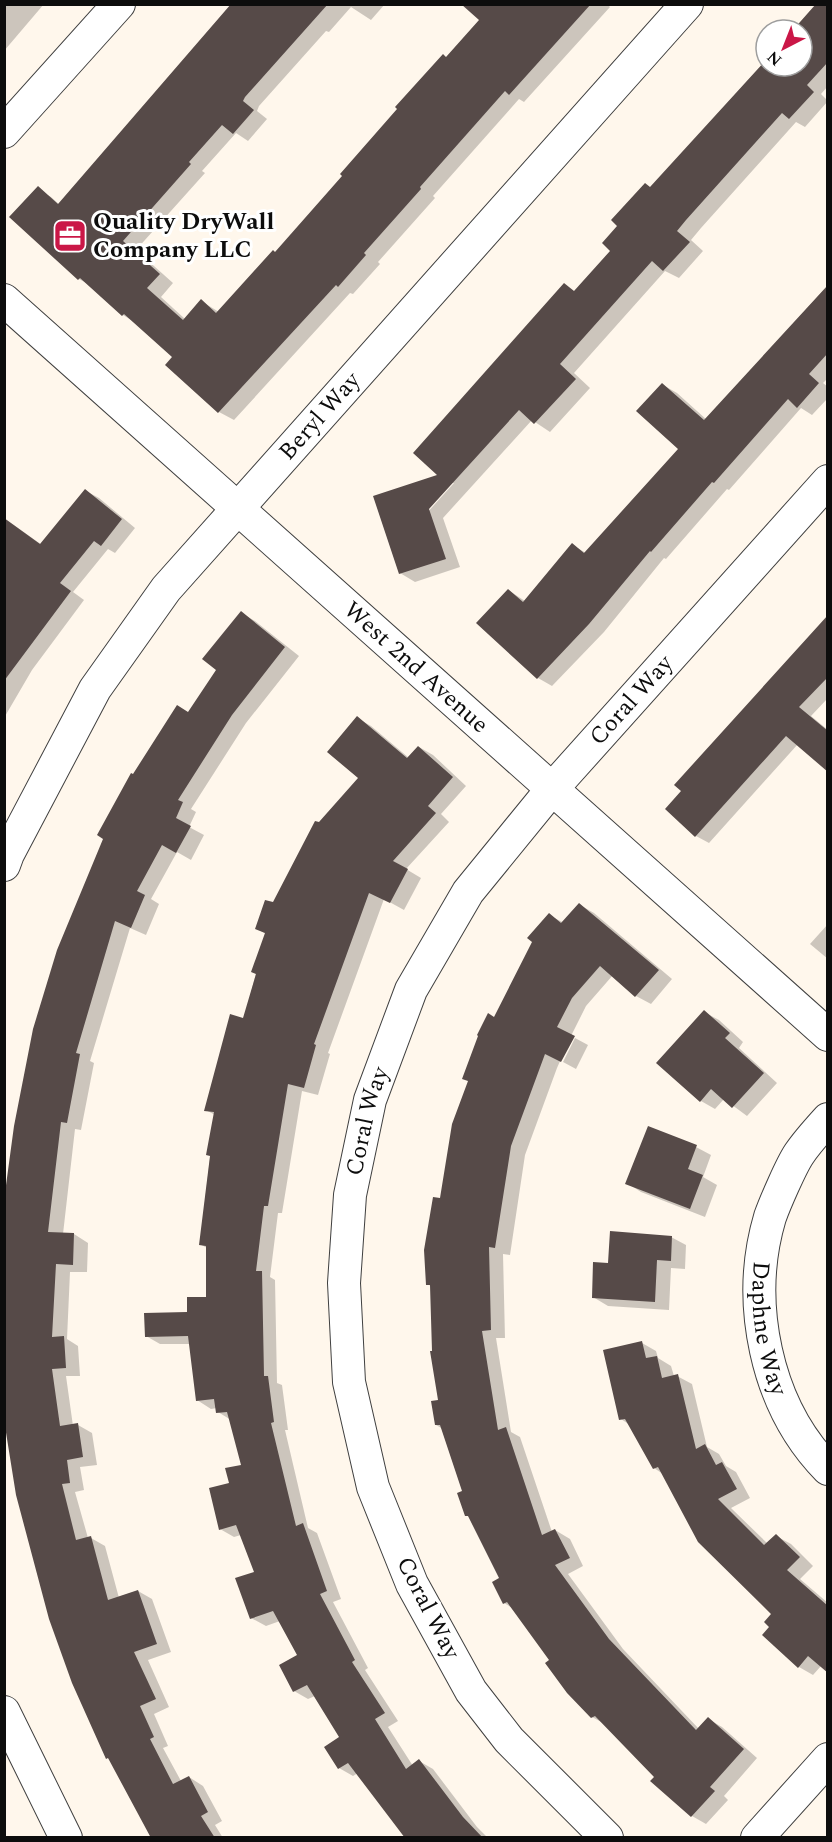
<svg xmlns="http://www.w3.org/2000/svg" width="832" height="1842" viewBox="0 0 832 1842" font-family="Spectral,serif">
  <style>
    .shadow { fill: #0003; fill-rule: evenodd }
    .building { fill: #564a48 }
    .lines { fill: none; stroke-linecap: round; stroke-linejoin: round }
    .street-casing { stroke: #404040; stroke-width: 34 }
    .street { stroke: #fff; stroke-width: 32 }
    .labels { text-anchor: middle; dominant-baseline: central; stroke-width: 6; stroke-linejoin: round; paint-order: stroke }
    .poi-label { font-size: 24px; font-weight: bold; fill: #0d0d0d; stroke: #fff; text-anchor: start }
    .street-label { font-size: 24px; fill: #0d0d0d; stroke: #fff }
  </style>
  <rect width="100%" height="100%" fill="#fff7ec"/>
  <path class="shadow" d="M4,4H44L4,51Z
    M242,4H385L371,20L351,7L329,32L326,31L259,106L257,111L267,119L248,141L236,133L202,171L205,173L136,250L173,283L161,297L185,319L201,301L219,312L276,253L481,20L470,4H607L610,7L524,102L519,99L433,196L435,198L378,262L380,264L353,294L350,293L234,420L219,412L167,365L174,357L136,323L123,315L90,285L79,279L37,189L51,197L62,207Z
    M816,4H828V86L821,94L828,101L805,127L796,122L701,228L691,240L703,251L679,278L665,271L574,373L590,388L550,432L532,420L443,518L460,567L415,582L400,573L375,497L439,476L415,453L564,285L575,292L612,251L604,243L619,226L613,220L645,185L651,188L766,60V66H802V30H793ZM450,483H454L425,515L423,513Z
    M828,285V378L823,383L828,387V398L812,415L801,408L729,490L727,489L666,559L664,558L604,632L552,686L538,678L478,623L508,590L525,601L572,545L586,553L680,449L663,385L677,393L707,420Z
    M86,491L99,498L135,528L115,553L108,549L73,592L84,600L32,670L4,718V518L42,545Z
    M241,613L255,621L299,656L246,723L191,809L196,812L189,827L204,835L191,860L177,852L151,899L159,904L146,935L130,928L90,1061L94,1063L81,1130L75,1129L63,1234H74L88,1243L87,1272H70L67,1339L78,1346L80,1376H66L73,1426L78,1425L92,1433L97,1465L80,1467L84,1490L75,1492L88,1538H91L105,1546L119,1598L138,1591L152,1599L171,1652L148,1660L169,1707L154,1714L168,1746L163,1748L181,1781L189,1777L203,1786L222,1821L215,1825L223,1838H153L111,1760L108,1758L4,1381L133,776L189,714L218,669Z
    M828,616V698L811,716L828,730V769L798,744L709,843L696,836L667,809Z
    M357,718L371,726L409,758L419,747L433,755L466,786L441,814L449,822L406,869L421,878L404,910L384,899L328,1053L330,1054L318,1095L302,1091L282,1213H278L270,1277L275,1280L277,1383L282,1385L288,1430H285L308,1528L317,1533L341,1599L333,1602L368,1668L365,1670L398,1721L388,1727L413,1766L419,1761L433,1769L477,1827L488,1838H407L358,1773L353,1776L339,1768L341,1738L315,1696L308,1699L294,1691L299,1656L280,1621L266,1626L251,1618L256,1573L241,1535L234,1537L220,1529L230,1485L243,1466L231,1420L218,1412L217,1408L211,1409L197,1400L190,1344H160L146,1336L189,1314L207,1299V1248L200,1244L215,1115L206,1110L244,1020L266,934L256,928L273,904L319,824L360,778Z
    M580,905L594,913L672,979L651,1004L636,996L613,975L586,1006L571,1036L557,1068L525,1155L510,1255L503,1254L505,1338H496L511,1432L520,1437L552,1532L555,1530L570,1539L583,1566L568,1574L623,1649L699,1729L708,1719L722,1727L757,1758L724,1796L728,1800L706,1824L692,1816L652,1781L656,1777L605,1724L592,1717L514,1609L504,1603L501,1579L471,1518L466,1515L464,1492L443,1429L436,1425L440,1402L433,1352L431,1286L427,1284L441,1200L495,1019L549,915L564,923Z
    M828,924V959L810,944Z
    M704,1012L719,1020L743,1042L739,1048L777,1083L747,1116L724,1099L715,1109L701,1101Z
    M575,1038L588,1045L576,1069L563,1062Z
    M649,1128L696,1147L711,1155L703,1177L717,1185L705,1217L641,1192L627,1183Z
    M671,1237L686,1245L685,1269L671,1268L669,1310L608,1306L593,1297L609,1264Z
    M642,1343L656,1351L658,1358L671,1366L674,1376H677L692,1384L707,1447L719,1454L726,1466L736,1472L750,1498L731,1508L768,1544L776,1536L791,1544L813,1566L800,1579L828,1603V1670L821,1666L813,1675L799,1667L773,1614L663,1474L654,1468L630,1425L621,1419Z"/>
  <path class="building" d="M231,4H328L245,97L243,101L254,110L233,134L222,125L189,162L191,164L123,241L160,274L147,288L183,320L201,299L216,313L273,250L275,252L342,176L340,174L397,109L395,107L443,54L446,57L479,20L461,4H591L509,95L505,91L420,187L421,189L364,253L366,255L338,287L336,285L218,413L165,365L172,357L124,314L122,316L80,278L78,280L9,217L38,186L58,204Z
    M816,4H828V62L807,85L814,92L789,119L782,113L686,220L677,231L690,242L663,271L652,261L560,364L576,379L534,424L519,410L429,509L446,559L399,574L373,496L437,475L413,453L564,283L574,291L610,251L602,243L617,226L611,220L645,183L650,187L766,60V66H802V30H793Z
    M828,285V353L809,374L819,383L797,408L788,399L714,483L712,482L651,552L650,551L589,624L537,679L476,623L508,589L523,602L572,543L584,553L678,449L636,411L662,383L704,420Z
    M85,489L122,519L101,546L94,541L60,583L71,591L4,681V518L40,544Z
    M241,611L285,647L232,715L178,800L183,802L176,818L191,826L176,853L162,845L137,891L145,895L131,928L115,921L76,1053L80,1054L67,1123L61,1122L48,1232L74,1233L73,1265L56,1264L52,1337L64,1336L66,1368L52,1369L60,1426L78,1423L83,1457L67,1460L70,1483L62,1484L76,1540L91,1536L108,1600L138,1590L157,1644L134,1652L156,1699L140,1706L154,1737L150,1739L173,1784L189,1776L208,1812L201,1816L215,1838H151L108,1758L106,1759L72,1683L49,1619L16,1495L4,1420V1200L14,1126L33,1029L57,950L103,839L97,835L131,773L133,774L177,705L188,712L216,670L202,659Z
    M828,615V677L799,707L828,731V772L786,736L695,837L665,809L681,791L674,785Z
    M357,716L407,758L418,746L453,777L428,806L436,813L393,861L408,869L390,903L369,893L314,1044L316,1045L304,1088L288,1084L268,1206H264L256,1271H262L264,1376H268L274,1422L271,1423L296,1526L303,1523L327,1591L320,1594L355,1660L352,1662L385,1713L375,1719L406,1769L419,1759L463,1817L483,1838H405L348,1763L338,1769L324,1747L339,1737L307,1685L293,1692L279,1665L297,1655L273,1611L250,1619L235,1578L254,1572L236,1525L219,1530L209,1488L229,1483L225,1468L241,1465L227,1412L216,1413L214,1399L196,1401L188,1336L145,1337L144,1313L187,1312V1297H206V1246L199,1245L210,1156L206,1155L214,1112L204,1111L230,1014L243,1018L256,974L251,972L265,933L255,929L265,900L273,902L315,821L319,822L358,778L327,752Z
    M579,903L659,970L635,997L600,966L572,998L557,1027L575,1036L561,1062L545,1054L511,1146L495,1248L489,1247L491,1330L482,1331L498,1430L506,1427L542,1535L555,1529L570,1558L555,1565L609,1639L696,1730L708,1717L744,1749L710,1787L715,1791L691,1817L650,1781L654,1777L595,1716L591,1718L567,1693L545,1663L549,1660L507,1602L503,1604L492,1582L499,1578L468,1516H465L457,1493L462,1491L440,1425H435L431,1401L438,1400L430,1351H432L430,1285H426L424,1250L433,1197L440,1198L452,1124L468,1081L462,1079L478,1036L477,1035L488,1013L494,1017L532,942L527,938L549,913L561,923Z
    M704,1010L730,1033L725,1038L764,1073L732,1108L711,1089L700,1102L656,1063Z
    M648,1126L697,1145L688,1169L703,1175L690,1209L625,1184Z
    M610,1231L672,1236L671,1261L657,1260L655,1302L592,1298L593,1262L608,1263Z
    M642,1341L646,1358L657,1356L662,1378L678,1374L696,1449L705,1444L716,1465L722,1462L737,1489L718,1499L764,1545L776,1534L800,1557L787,1570L828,1606V1673L808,1656L798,1668L762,1635L769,1627L764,1622L771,1614L698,1542L658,1467L653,1469L625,1419L619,1420L603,1350Z"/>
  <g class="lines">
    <defs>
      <g id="street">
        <path d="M4,132L119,4"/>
        <path id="s1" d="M4,300L828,1035"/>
        <path id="s2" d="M4,865L8,854L95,689L166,589L687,4"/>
        <path id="s3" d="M828,1119C818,1130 807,1142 799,1154C791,1166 775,1203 770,1217C745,1301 765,1405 828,1469"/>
        <path d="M4,1712L66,1838"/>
        <path id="s4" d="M607,1838L509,1740L471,1691L412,1584L373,1487L349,1382L344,1283L350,1195L370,1100L411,990L468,892L552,789L828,481"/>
        <path d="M757,1838L828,1759"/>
      </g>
    </defs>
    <use href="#street" class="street-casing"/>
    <use href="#street" class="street"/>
  </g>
  <defs>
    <symbol id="office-square" viewBox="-11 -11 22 22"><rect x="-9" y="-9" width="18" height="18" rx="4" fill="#ca1747" stroke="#fff"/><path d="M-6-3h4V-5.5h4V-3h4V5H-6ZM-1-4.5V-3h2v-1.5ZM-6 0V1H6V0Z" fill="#fff"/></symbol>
  </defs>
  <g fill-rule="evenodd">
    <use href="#office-square" x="51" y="217" width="38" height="38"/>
  </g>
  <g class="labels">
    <g class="poi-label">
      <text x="93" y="222">Quality DryWall<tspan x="93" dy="28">Company LLC</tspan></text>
    </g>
    <g class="street-label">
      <text stroke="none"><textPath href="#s2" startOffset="552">Beryl Way</textPath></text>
      <text stroke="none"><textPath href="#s1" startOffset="552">West 2nd Avenue</textPath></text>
      <text stroke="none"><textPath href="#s4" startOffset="1302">Coral Way</textPath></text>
      <text stroke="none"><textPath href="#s4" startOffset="798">Coral Way</textPath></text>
      <text stroke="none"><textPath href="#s3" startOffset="228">Daphne Way</textPath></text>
      <text transform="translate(428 1608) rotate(63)">Coral Way</text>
    </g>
  </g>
  <rect width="832" height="1842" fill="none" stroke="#0d0d0d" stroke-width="12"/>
  <g transform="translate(784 48) rotate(222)"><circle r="28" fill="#ffffff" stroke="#9e9e9e" stroke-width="1.5"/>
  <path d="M0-4.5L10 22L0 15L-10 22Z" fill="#ca1747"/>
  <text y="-9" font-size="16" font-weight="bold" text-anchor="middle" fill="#0d0d0d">N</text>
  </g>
</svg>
